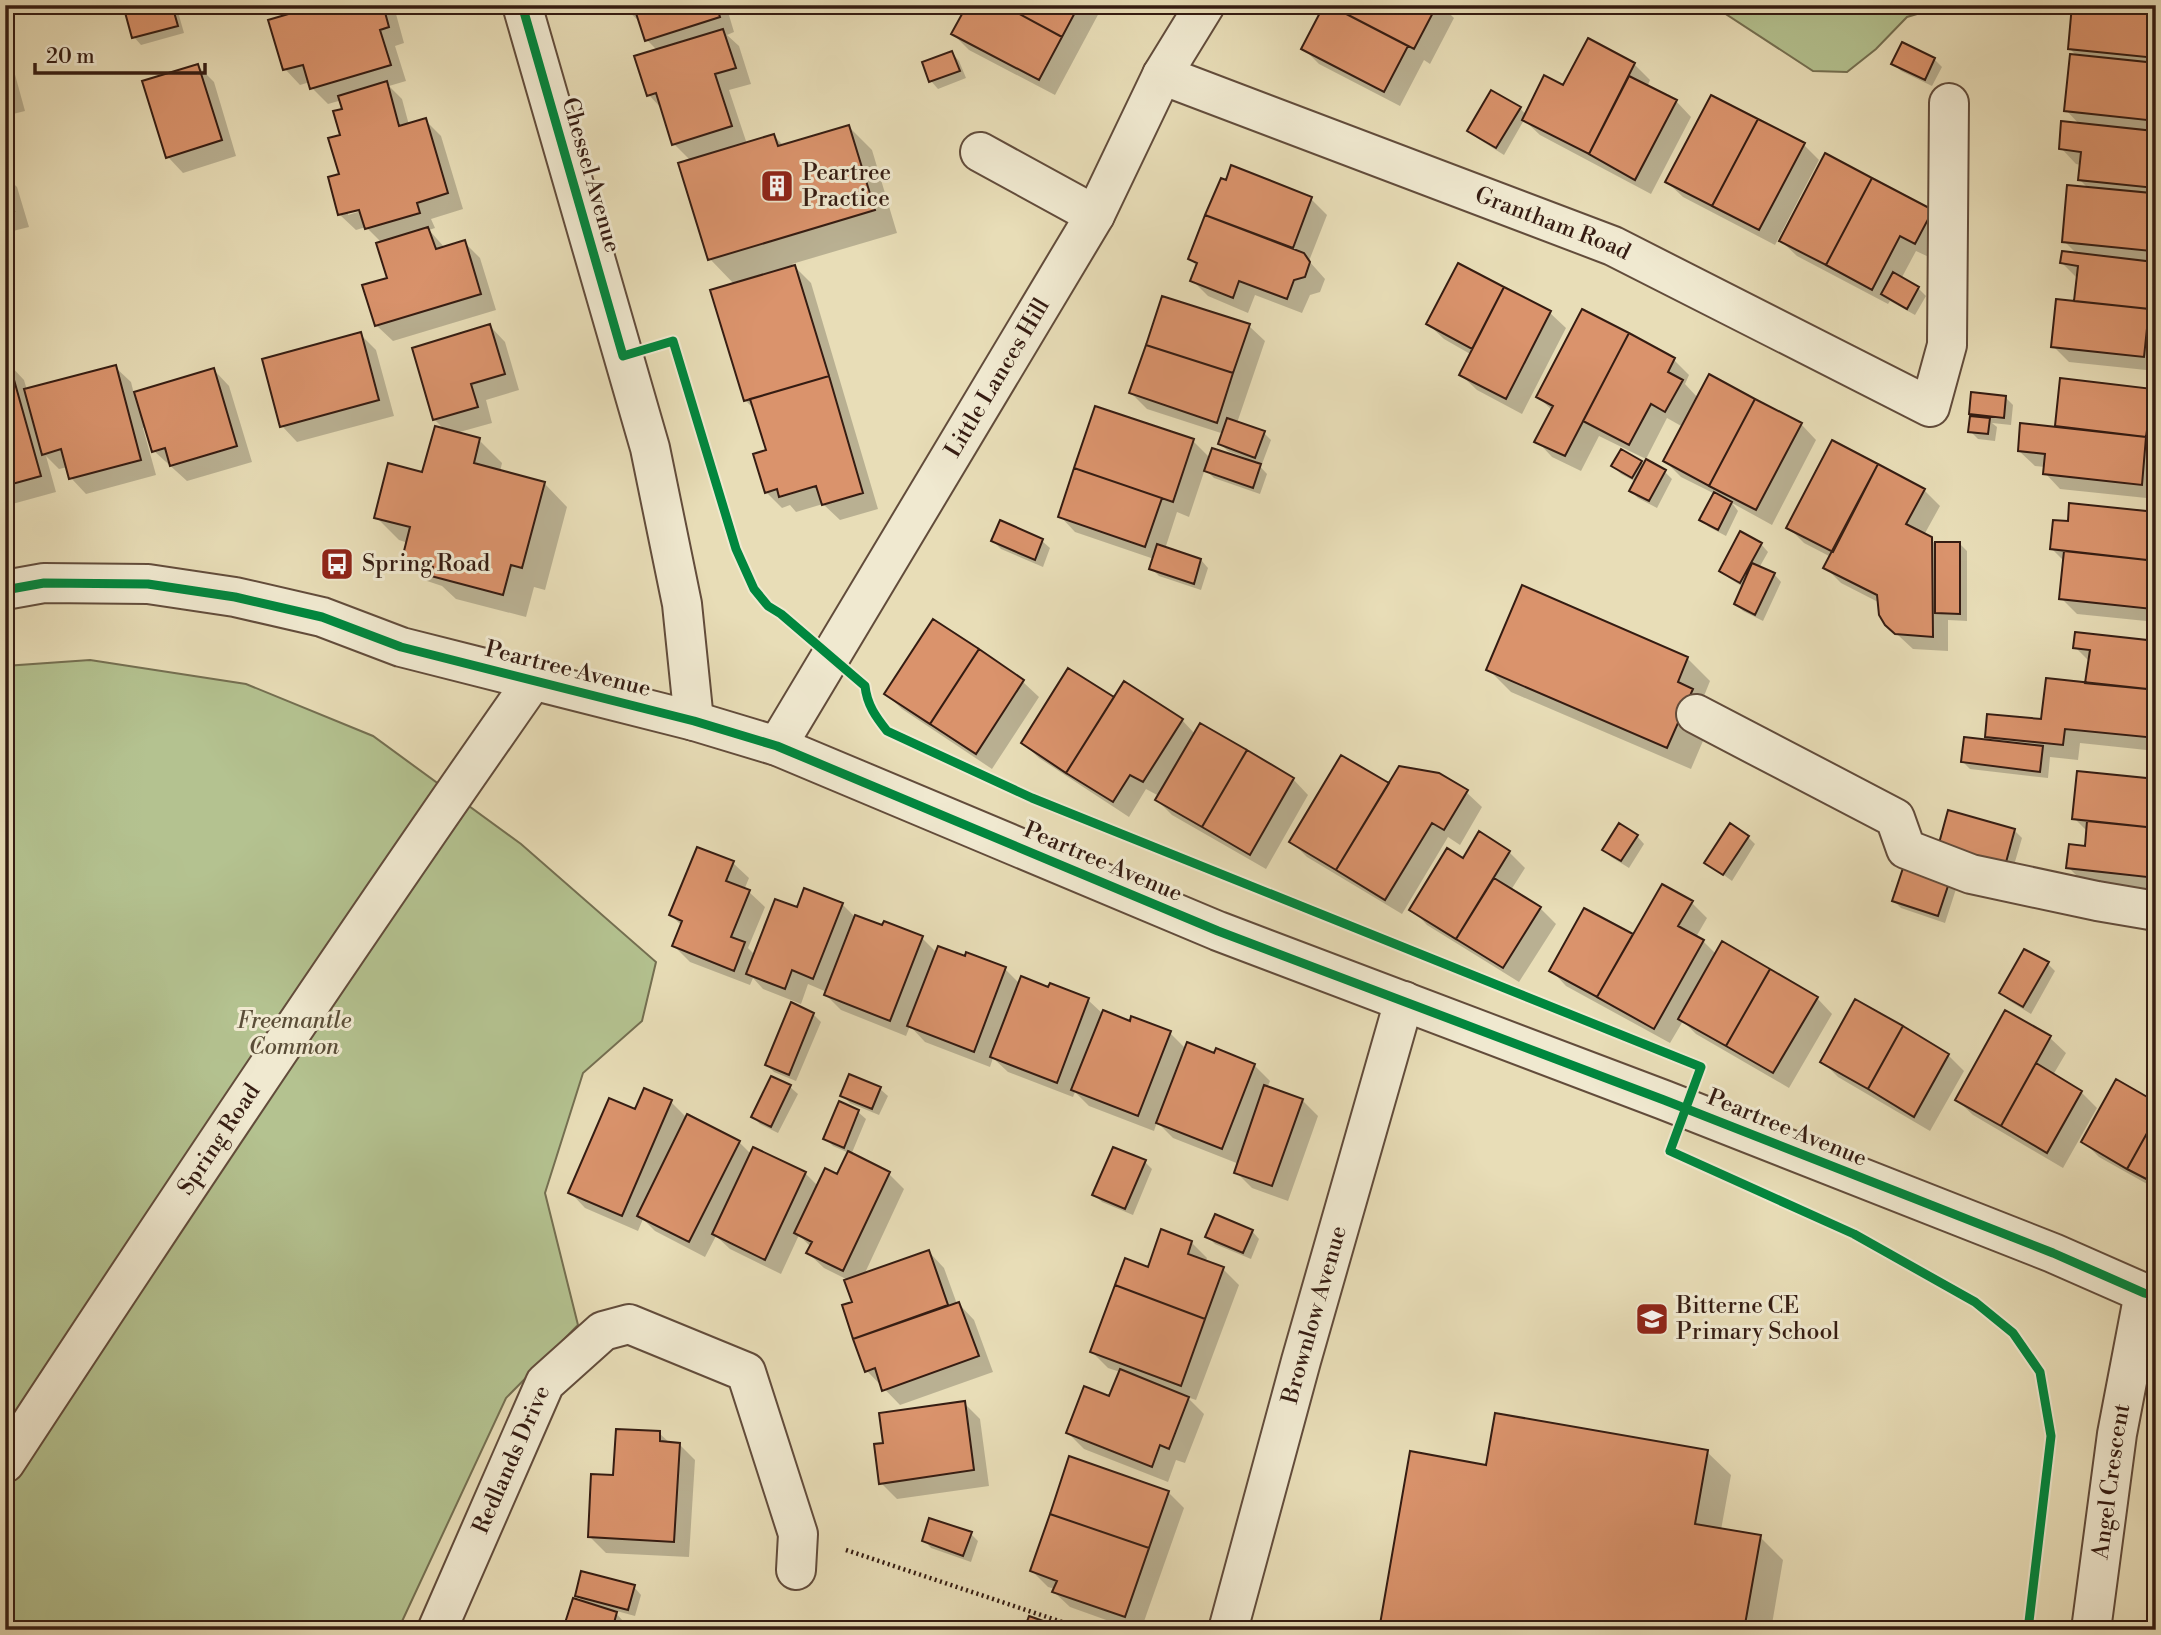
<svg xmlns="http://www.w3.org/2000/svg" width="2161" height="1635" viewBox="0 0 2161 1635" font-family="'Libre Bodoni',serif">
  <style>
    .green { fill: #b4c290; stroke: #746f51; stroke-width: 2 }
    .shadow { fill: #0003; fill-rule: evenodd }
    .building { fill: #da936c; stroke: #351c12; stroke-width: 2 }
    .lines { fill: none; stroke-linecap: round; stroke-linejoin: round }
    .minor-casing { stroke: #624c3b; stroke-width: 42 }
    .path { stroke: #351c12; stroke-width: 4.5; stroke-dasharray: 2 3.5; stroke-linecap: butt }
    .minor { stroke: #f0e9d0; stroke-width: 38 }
    .cycleway-casing { stroke: #f0e9d0; stroke-width: 13 }
    .cycleway { stroke: #00873e; stroke-width: 9 }
    .labels { text-anchor: middle; dominant-baseline: central; stroke-width: 6; stroke-linejoin: round; paint-order: stroke }
    .poi-label { font-size: 23px; fill: #351c12; stroke: #f0e9d0; text-anchor: start }
    .street-label { font-size: 23px; fill: #351c12; stroke: #f0e9d0 }
    .park-label { font-size: 23px; font-style: italic; fill: #5b4e38; stroke: #f0e9d0 }
  </style>
  <rect width="100%" height="100%" fill="#e8ddb7"/>
  <filter id="stains"><feTurbulence type="fractalNoise" baseFrequency=".00286" numOctaves="4"/><feColorMatrix values="0 0 0 0 .2 0 0 0 0 .09 0 0 0 0 .02 0 0 0 .5 -.17"/></filter>
  <radialGradient id="worn" r=".72"><stop offset=".6" stop-color="#630" stop-opacity="0"/><stop offset="1" stop-color="#630" stop-opacity=".3"/></radialGradient>
  <path class="green" d="M1712,5H1947L1907,17L1876,49L1847,72L1813,71Z
    M90,660L246,684L373,736L521,844L656,962L642,1021L583,1073L545,1193L578,1325L506,1398L398,1630H5V666Z"/>
  <path class="shadow" d="M125,5H176L184,33L141,45L134,37Z
    M325,5H387L396,14L404,43L395,46L406,81L389,86L402,99L409,125L425,120L441,136L463,209L431,219L435,228L429,230L445,248L464,242L480,258L496,310L393,341L377,326L365,287L389,279L382,243L366,227L356,230L340,215L330,179L341,175L345,110L342,100L328,104L312,88L310,82L300,85L285,69ZM368,209L348,215V211Z
    M625,5H726L734,32L727,35L739,46L751,84L729,90L747,144L774,136L784,146L849,127L872,150L897,233L792,264L811,283L878,509L840,520L823,504L796,512L790,505L782,508L766,492L768,451L756,411L745,400L735,285L710,259L691,161L674,144L662,109L649,95L658,51L647,40L642,24L626,9Z
    M969,5H1095L1100,11L1055,95L969,50L953,34Z
    M1326,5H1441L1454,18L1430,64L1424,60L1400,106L1319,64L1303,48Z
    M2006,5H2052L2051,11Z
    M2156,5V371L2069,362L2053,346L2076,303L2078,279L2062,263L2077,254L2064,241L2089,189L2079,179L2081,165L2076,164L2061,148L2080,125L2066,110L2078,57L2069,48Z
    M5,38L25,111L5,116Z
    M952,53L959,61L966,78L938,89L931,81Z
    M1934,59L1942,67L1932,86L1901,71L1893,63Z
    M1634,64L1650,80L1647,87L1676,101L1691,117L1651,194L1540,135L1524,120L1504,155L1477,138L1469,131L1520,108L1526,115L1564,87Z
    M198,66L214,82L236,156L183,173L168,157Z
    M1803,144L1819,160L1775,245L1683,197L1667,182Z
    M1232,167L1311,199L1327,215L1309,261L1325,279L1320,292L1310,295L1302,313L1255,295L1248,313L1208,296L1192,280L1197,266L1190,259L1222,180L1227,182Z
    M5,175L17,187L29,227L5,233Z
    M1932,211L1931,258L1916,251L1901,279L1918,288L1926,296L1915,315L1890,301L1888,304L1797,256L1781,241Z
    M1459,266L1550,313L1566,328L1522,414L1477,390L1461,375L1472,355L1444,339L1428,324Z
    M490,326L505,342L519,390L486,400L492,423L456,433L479,440L502,463L500,472L544,483L567,507L545,590L534,587L526,617L456,599L442,586L427,581L404,558L408,543L399,540L376,517L423,475L445,430L434,419Z
    M1249,326L1265,341L1237,423L1264,433L1271,440L1262,464L1255,461L1267,474L1260,494L1214,478L1205,469L1189,517L1177,512L1165,549L1201,560L1208,568L1201,590L1159,576L1151,568L1154,559L1075,532L1060,516L1193,441L1210,458L1245,461L1246,458L1228,451L1220,444L1224,434L1147,409L1131,393Z
    M360,334L376,350L394,416L297,442L282,426Z
    M1673,359L1689,375L1685,384L1698,398L1801,424L1816,440L1772,525L1732,503L1738,511L1726,536L1709,527L1701,520L1715,494L1681,477L1665,461L1683,427L1667,418L1646,459L1599,436L1581,471L1552,457L1537,441L1553,411L1538,397Z
    M9,364L24,380L27,390L115,367L131,382L134,394L214,370L229,386L252,462L187,481L154,451L146,427L143,428L156,475L86,494L71,478L68,467L59,469L46,456L56,492L5,506V365Z
    M2061,380L2152,391L2156,395V499L2060,489L2045,473V467L2035,466L2019,451L2056,429Z
    M2005,397L2013,405L2011,425L1992,423L1997,427L1995,441L1978,439L1970,431L1975,418L1971,414Z
    M1641,462L1644,466L1665,472L1672,479L1657,508L1638,498L1631,491L1636,482L1621,474L1613,466Z
    M1924,490L1940,506L1924,535L1936,544H1960L1967,551V621L1948,620V651L1913,649L1886,624L1880,603L1841,583L1825,567L1831,557L1804,543L1788,527Z
    M2156,514V622L2077,614L2061,598L2065,562L2052,549L2069,523Z
    M1001,523L1042,541L1050,548L1043,567L1001,549L993,541Z
    M1761,544L1768,552L1759,568L1774,574L1781,582L1763,621L1743,611L1736,604L1743,587L1729,578L1721,571Z
    M2156,643V751L2080,743L2078,760L2050,757L2048,778L1970,769L1963,762L1993,742L1987,736L2043,721L2087,685L2090,662L2075,647Z
    M1687,658L1710,681L1702,701L1715,713L1691,769L1511,692L1488,669Z
    M1023,682L1039,697L992,769L902,709L886,694Z
    M1125,684L1182,720L1195,734L1293,779L1308,795L1266,869L1172,815L1157,800L1159,796L1146,789L1129,817L1039,758L1023,743L1114,700Z
    M2156,781V891L2084,883L2068,867L2087,847L2088,832L2074,818Z
    M1389,785L1466,792L1482,807L1460,845L1448,837L1402,914L1307,857L1292,842Z
    M1949,812L2014,830L2022,838L2012,872Z
    M1637,836L1644,844L1629,868L1611,857L1604,850Z
    M1748,837L1755,844L1732,881L1706,862Z
    M698,849L733,863L749,878L744,890L749,892L765,907L748,948L755,955L798,910L842,904L856,918L922,938L937,953L1005,969L1020,984L1049,989L1051,985L1088,1000L1103,1014L1170,1033L1186,1049L1254,1065L1270,1081L1267,1088L1302,1100L1318,1116L1288,1201L1252,1188L1236,1172L1239,1164L1173,1138L1157,1122L1154,1131L1089,1106L1075,1092L1073,1097L1008,1072L993,1058L990,1067L925,1042L910,1026L906,1036L841,1010L826,995L827,992L808,984L801,1004L763,989L753,978L750,985L690,962L674,946L682,926L671,915Z
    M1509,852L1525,868L1511,890L1540,908L1556,924L1519,982L1427,925L1412,909L1463,860Z
    M1949,882L1956,889L1945,923L1901,908L1894,901Z
    M1692,903L1707,918L1696,937L1703,941L1717,955L1817,998L1832,1014L1789,1088L1696,1034L1683,1021L1670,1043L1566,986L1551,970L1584,910L1634,937Z
    M2048,964L2055,971L2031,1014L2008,1000L2001,993Z
    M813,1014L821,1022L796,1081L774,1072L767,1065Z
    M2050,1038L2066,1053L2053,1075L2081,1092L2097,1108L2063,1168L1973,1115L1957,1100Z
    M1948,1055L1964,1071L1930,1131L1838,1077L1822,1061Z
    M771,1078L790,1087L798,1094L778,1133L760,1124L753,1117Z
    M880,1089L888,1096L879,1115L850,1103L842,1095Z
    M671,1102L687,1118L739,1142L752,1155L754,1149L805,1173L818,1186L838,1177L849,1153L833,1146L825,1138L840,1104L858,1112L866,1119L851,1155L888,1173L904,1189L864,1275L929,1252L944,1268L957,1304H959L974,1320L993,1372L900,1405L867,1371L844,1306L854,1303L848,1280L824,1268L808,1253L811,1247L799,1235L781,1274L730,1249L716,1236L705,1257L655,1231L643,1219L638,1231L585,1208L570,1192L636,1111Z
    M2156,1104V1189L2099,1157L2083,1141Z
    M1145,1162L1152,1169L1133,1215L1102,1202L1095,1195Z
    M1252,1231L1259,1239L1251,1259L1215,1244L1207,1236Z
    M1191,1242L1207,1258L1205,1262L1223,1269L1239,1285L1196,1400L1187,1397L1204,1414L1185,1463L1176,1460L1168,1482L1084,1449L1068,1433L1109,1398L1120,1372L1108,1368L1092,1352L1149,1269Z
    M964,1403L980,1419L989,1486L897,1499L881,1483L885,1444Z
    M659,1433L671,1444H679L695,1460L689,1557L606,1553L590,1537Z
    M1707,1452L1731,1475L1721,1530L1760,1537L1783,1560L1771,1630H1381L1487,1467Z
    M1168,1492L1184,1508L1141,1630H1134L1070,1607L1054,1592L1055,1589L1048,1587L1032,1571Z
    M971,1534L978,1541L971,1562L931,1548L924,1540Z
    M634,1587L641,1595L635,1616L613,1610L623,1621L621,1630H575L567,1622L585,1604L577,1595Z"/>
  <path class="building" d="M123,5H172L178,26L132,38Z
    M319,5H383L389,27L380,30L391,65L310,89L303,65L283,70L268,20Z
    M623,5H716L720,17L645,41L634,7L625,10Z
    M967,5H1003L1062,37L1039,80L951,34Z
    M1003,5H1079L1062,37Z
    M1324,5H1329L1408,46L1384,92L1301,49Z
    M1329,5H1437L1414,49Z
    M2072,5H2156V58L2068,49Z
    M723,29L736,68L715,74L732,126L672,145L656,93L647,96L634,56Z
    M1588,38L1635,63L1589,154L1522,120L1544,75L1563,85Z
    M1902,42L1935,58L1925,80L1891,64Z
    M952,51L960,71L929,82L922,62Z
    M2070,54L2156,63V121L2064,111Z
    M198,64L222,140L166,158L142,81Z
    M1629,76L1677,100L1635,180L1589,154Z
    M387,81L399,126L426,118L448,193L417,203L420,213L365,229L359,210L338,215L328,177L339,174L328,138L340,135L333,111L342,109L338,96Z
    M1491,90L1521,107L1496,148L1467,131Z
    M1711,95L1758,119L1712,206L1665,182Z
    M1758,119L1805,143L1759,230L1712,206Z
    M2061,121L2154,131L2152,144L2156,145L2155,188L2078,180L2081,152L2059,149Z
    M849,125L875,210L708,260L678,163L774,134L778,146Z
    M1825,153L1872,178L1826,265L1779,241Z
    M1231,165L1312,197L1293,248L1205,215L1221,178L1226,180Z
    M1872,178L1933,210L1915,244L1900,236L1872,290L1826,265Z
    M5,181L14,211L5,213Z
    M2067,185L2151,193L2149,207H2156L2151,251L2062,242Z
    M1205,215L1304,253L1310,262L1305,277L1294,280L1287,299L1239,281L1233,298L1190,281L1197,263L1188,259Z
    M428,227L436,249L465,240L481,294L375,326L362,285L387,278L376,243Z
    M2062,251L2154,262L2149,309L2074,301L2078,266L2060,263Z
    M1458,263L1504,287L1472,349L1426,324Z
    M795,265L829,376L744,401L710,290Z
    M1893,272L1919,287L1907,309L1881,294Z
    M1504,287L1551,311L1506,399L1459,375Z
    M1162,296L1250,324L1233,373L1146,345Z
    M2056,299L2149,309L2144,357L2051,347Z
    M1582,309L1629,333L1565,456L1534,442L1553,406L1536,397Z
    M490,324L505,374L471,384L478,407L433,420L412,348Z
    M361,332L379,400L280,427L262,359Z
    M1629,333L1675,358L1668,372L1683,380L1665,412L1651,404L1629,445L1583,421Z
    M1146,345L1233,373L1217,423L1129,393Z
    M9,362L41,476L5,486V363Z
    M116,365L141,460L69,479L61,449L42,455L24,389Z
    M214,368L237,446L170,466L165,448L152,452L134,392Z
    M1709,374L1755,399L1709,486L1663,461Z
    M829,376L863,493L822,505L816,486L779,497L777,489L765,493L753,454L766,450L750,399Z
    M2060,378L2153,389L2146,437L2055,426Z
    M1971,392L2006,396L2004,418L1969,414Z
    M1755,399L1802,423L1756,510L1709,486Z
    M1095,406L1194,439L1173,502L1074,468Z
    M1970,416L1990,418L1988,434L1968,432Z
    M1227,418L1265,431L1255,458L1218,444Z
    M2020,423L2146,437L2142,485L2043,474L2045,454L2018,451Z
    M435,426L480,438L474,463L545,482L522,568L511,565L503,595L431,576L433,567L402,559L410,527L374,518L388,463L422,472Z
    M1832,440L1878,464L1833,552L1786,528Z
    M1212,448L1261,464L1253,488L1204,471Z
    M1621,449L1642,461L1632,478L1611,466Z
    M1646,459L1666,470L1649,501L1629,491Z
    M1878,464L1925,489L1906,524L1932,537L1933,637L1895,634L1885,625L1879,615L1877,595L1823,568Z
    M1074,468L1162,498L1145,547L1058,517Z
    M1714,492L1732,502L1718,530L1699,520Z
    M2069,503L2156,512V561L2050,549L2053,520L2068,521Z
    M1000,520L1043,539L1035,560L991,541Z
    M1740,531L1762,543L1740,583L1719,571Z
    M1935,542H1960V614L1935,613Z
    M1157,544L1201,559L1194,584L1149,569Z
    M2064,551L2156,561L2152,609L2059,599Z
    M1752,563L1775,573L1755,615L1734,604Z
    M1522,585L1688,657L1678,682L1693,689L1667,748L1486,670Z
    M933,619L979,649L930,724L884,694Z
    M2075,632L2156,641V690L2085,683L2090,650L2073,648Z
    M979,649L1024,680L976,754L930,724Z
    M1068,668L1114,697L1066,773L1021,743Z
    M2046,678L2156,690V738L2065,729L2063,745L1985,737L1987,714L2041,719Z
    M1124,681L1183,719L1143,782L1130,775L1113,802L1066,773Z
    M1200,723L1247,750L1202,827L1155,800Z
    M1964,737L2043,746L2040,772L1961,762Z
    M1247,750L1294,778L1250,855L1202,827Z
    M1341,755L1389,783L1336,870L1289,842Z
    M1399,766L1439,773L1468,790L1444,830L1432,823L1385,900L1336,870Z
    M2077,771L2156,779V828L2072,819Z
    M1948,810L2015,829L2005,866L1938,847Z
    M2087,821L2156,828V878L2066,868L2069,844L2085,846Z
    M1619,823L1638,835L1621,861L1602,850Z
    M1730,823L1749,836L1723,875L1704,863Z
    M1479,831L1510,851L1456,939L1409,910L1447,848L1463,858Z
    M697,847L734,861L726,881L750,890L731,937L745,942L734,971L672,946L682,921L669,915Z
    M1904,865L1950,880L1938,916L1892,901Z
    M1494,878L1541,907L1503,968L1456,939Z
    M1662,884L1693,901L1678,926L1704,940L1654,1029L1597,997Z
    M804,888L843,903L813,979L792,970L785,989L746,974L775,899L797,907Z
    M1584,908L1633,934L1597,997L1549,971Z
    M855,915L882,925L884,921L923,936L890,1021L824,995Z
    M1722,941L1770,969L1726,1046L1678,1019Z
    M938,946L965,956L966,952L1006,967L974,1052L907,1026Z
    M2024,949L2049,962L2023,1007L1999,993Z
    M1770,969L1818,997L1773,1073L1726,1046Z
    M1021,976L1048,987L1050,983L1089,998L1057,1083L990,1057Z
    M1855,999L1903,1026L1868,1089L1820,1062Z
    M791,1002L814,1013L789,1075L765,1065Z
    M1103,1010L1130,1021L1131,1016L1171,1031L1138,1116L1071,1090Z
    M2005,1010L2051,1036L2001,1126L1955,1100Z
    M1903,1026L1949,1054L1914,1117L1868,1089Z
    M1187,1042L1214,1053L1216,1048L1255,1064L1222,1149L1156,1123Z
    M2036,1063L2082,1091L2047,1153L2001,1126Z
    M849,1074L881,1087L872,1109L840,1096Z
    M771,1076L791,1085L771,1127L751,1117Z
    M2116,1079L2156,1102V1117L2127,1169L2081,1142Z
    M1264,1085L1303,1099L1272,1186L1234,1173Z
    M644,1088L672,1100L622,1216L568,1193L609,1098L635,1109Z
    M839,1101L859,1110L844,1148L823,1139Z
    M687,1114L740,1141L689,1242L637,1216Z
    M2156,1117V1184L2127,1169Z
    M753,1147L806,1172L765,1260L712,1234Z
    M1113,1147L1146,1160L1125,1209L1092,1195Z
    M848,1151L890,1172L843,1271L806,1253L812,1242L794,1233L825,1168L837,1174Z
    M1215,1214L1253,1230L1243,1253L1205,1237Z
    M1161,1229L1192,1241L1188,1254L1224,1267L1205,1319L1115,1285L1125,1258L1148,1267Z
    M929,1250L948,1305L853,1339L842,1305L852,1302L844,1280Z
    M1115,1285L1205,1319L1181,1386L1090,1352Z
    M959,1302L979,1356L882,1391L875,1368L865,1372L853,1339Z
    M1120,1369L1189,1397L1169,1449L1160,1445L1152,1467L1066,1433L1084,1386L1109,1396Z
    M965,1401L974,1470L879,1484L874,1444L883,1443L879,1413Z
    M1495,1413L1708,1450L1695,1524L1761,1535L1744,1630H1379L1410,1451L1486,1465Z
    M616,1429L660,1431V1441L680,1443L674,1542L588,1537L591,1474L613,1475Z
    M1069,1456L1169,1491L1149,1548L1050,1514Z
    M1050,1514L1149,1548L1125,1617L1052,1592L1057,1581L1030,1571Z
    M929,1518L972,1532L963,1556L922,1541Z
    M581,1571L635,1585L628,1610L575,1596Z
    M573,1598L617,1612L612,1630H588L565,1623Z
    M1029,1616L1069,1630H1024Z"/>
  <g class="lines">
    <defs>
      <g id="minor">
        <path d="M522,5L650,448L682,604L694,721"/>
        <path id="s1" d="M1162,75L1613,246L1930,407L1947,345L1949,103"/>
        <path d="M980,152L1095,215"/>
        <path d="M5,590L44,583L148,584L235,597L322,617L401,647L694,721L777,746L1218,931L1664,1100L2053,1253L2144,1293L2156,1296"/>
        <path d="M1696,714L1895,818L1906,849L1971,874L2097,901L2156,911"/>
        <path id="s2" d="M777,746L1095,215L1162,75L1205,5"/>
        <path id="s3" d="M5,1463C178,1199 353,937 534,679"/>
        <path id="s4" d="M437,1630L545,1383L603,1331L629,1324L746,1372L798,1534L796,1570"/>
        <path id="s5" d="M1228,1630L1301,1361L1404,1001"/>
        <path id="s6" d="M2091,1630L2117,1434L2144,1293"/>
      </g>
    </defs>
    <use href="#minor" class="minor-casing"/>
    <path class="path" d="M846,1550L1086,1630"/>
    <use href="#minor" class="minor"/>
    <defs>
      <path id="cycleway" d="M522,5L623,356L673,341L736,549L754,589L768,606L781,614L865,686C867,705 876,717 887,731L1032,798L1701,1067L1670,1151L1854,1234L1975,1302L2013,1333L2040,1372L2051,1436L2028,1630
        M5,590L44,583L148,584L235,597L322,617L401,647L694,721L777,746L1218,931L1664,1100L2053,1253L2144,1293L2156,1296"/>
    </defs>
    <use href="#cycleway" class="cycleway-casing"/>
    <use href="#cycleway" class="cycleway"/>
  </g>
  <defs>
    <symbol id="building-square" viewBox="-11 -11 22 22"><rect x="-9" y="-9" width="18" height="18" rx="4" fill="#8f2418" stroke="#f0e9d0"/><path d="M-4-6H4V6H1V3H-1V6H-4ZM-2.5-4.3h1.7v1.8h-1.7ZM.8-4.3h1.7v1.8H.8ZM-2.5-1h1.7V.8h-1.7ZM.8-1h1.7V.8H.8Z" fill="#fff"/></symbol>
    <symbol id="bus-square" viewBox="-11 -11 22 22"><rect x="-9" y="-9" width="18" height="18" rx="4" fill="#8f2418" stroke="#f0e9d0"/><path d="M-5-6H5V4H4V6H2V4H-2V6H-4V4H-5ZM-3.5-4V0h7V-4ZM-3.5 1.2v1.5H-2V1.2ZM2 1.2v1.5H3.5V1.2Z" fill="#fff"/></symbol>
    <symbol id="school-square" viewBox="-11 -11 22 22"><rect x="-9" y="-9" width="18" height="18" rx="4" fill="#8f2418" stroke="#f0e9d0"/><path d="M0-5L7-2L0 1L-7-2ZM-4 1L0 2.5L4 1V4Q0 6-4 4Z" fill="#fff"/></symbol>
  </defs>
  <g fill-rule="evenodd">
    <use href="#building-square" x="758" y="167" width="38" height="38"/>
    <use href="#bus-square" x="318" y="545" width="38" height="38"/>
    <use href="#school-square" x="1633" y="1300" width="38" height="38"/>
  </g>
  <g class="labels">
    <g class="poi-label">
      <text x="802" y="173">Peartree<tspan x="802" dy="26">Practice</tspan></text>
      <text x="362" y="564">Spring Road</text>
      <text x="1676" y="1306">Bitterne CE<tspan x="1676" dy="26">Primary School</tspan></text>
    </g>
    <g class="street-label">
      <text transform="translate(591 175) rotate(74)">Chessel Avenue</text>
      <text stroke="none"><textPath href="#s1" startOffset="418">Grantham Road</textPath></text>
      <text stroke="none"><textPath href="#s2" startOffset="429">Little Lances Hill</textPath></text>
      <text transform="translate(568 669) rotate(14)">Peartree Avenue</text>
      <text transform="translate(1103 862) rotate(23)">Peartree Avenue</text>
      <text transform="translate(1787 1128) rotate(22)">Peartree Avenue</text>
      <text stroke="none"><textPath href="#s3" startOffset="388">Spring Road</textPath></text>
      <text stroke="none"><textPath href="#s5" startOffset="327">Brownlow Avenue</textPath></text>
      <text stroke="none"><textPath href="#s4" startOffset="186">Redlands Drive</textPath></text>
      <text stroke="none"><textPath href="#s6" startOffset="150">Angel Crescent</textPath></text>
    </g>
    <g class="park-label">
      <text x="294" y="1021">Freemantle<tspan x="294" dy="26">Common</tspan></text>
    </g>
  </g>
  <rect width="2161" height="1635" fill="none" stroke="#e8ddb7" stroke-width="28"/>
  <rect x="7" y="7" width="2147" height="1621" fill="none" stroke="#351c12" stroke-width="3.5"/>
  <rect x="14" y="14" width="2133" height="1607" fill="none" stroke="#351c12" stroke-width="2"/>
  <path d="M35 63v10h170v-10" fill="none" stroke="#351c12" stroke-width="3.5"/>
  <text x="46" y="63" font-size="21" fill="#351c12" stroke="#f0e9d0" stroke-width="5" paint-order="stroke">20 m</text>
  <rect width="100%" height="100%" filter="url(#stains)"/>
  <rect width="100%" height="100%" fill="url(#worn)"/>
</svg>
